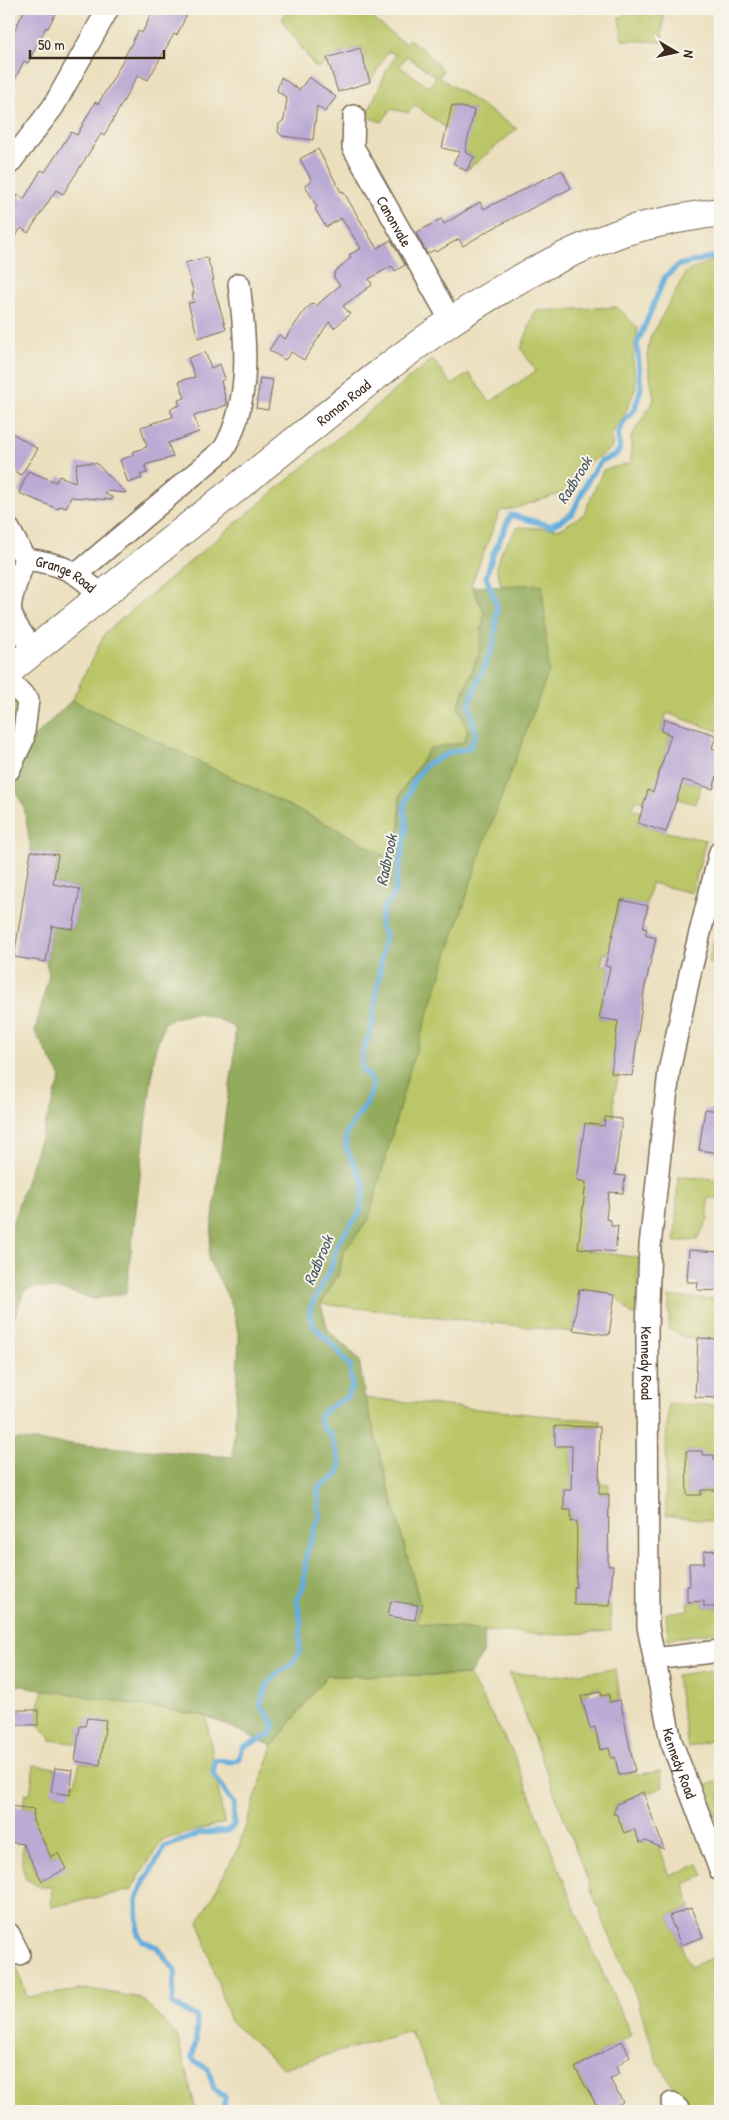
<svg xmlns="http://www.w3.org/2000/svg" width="729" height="2120" viewBox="0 0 729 2120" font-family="'Patrick Hand',sans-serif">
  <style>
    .green { fill: #bac667; stroke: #7a7842; fill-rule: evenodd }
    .forest { fill: #93ab5c; stroke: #676a3d }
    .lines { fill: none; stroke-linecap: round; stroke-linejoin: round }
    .stream { stroke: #64acdb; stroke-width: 5.5 }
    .building { fill: #bbaad4 }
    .street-casing { stroke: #796956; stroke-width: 24 }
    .secondary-casing { stroke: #796956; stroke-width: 30 }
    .street { stroke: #fff; stroke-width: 21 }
    .secondary { stroke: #fff; stroke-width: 28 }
    .labels { text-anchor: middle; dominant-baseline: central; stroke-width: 4; stroke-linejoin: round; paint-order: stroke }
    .street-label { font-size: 15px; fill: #3b2a1e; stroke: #f7f3e8 }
    .water-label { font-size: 16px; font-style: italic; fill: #495860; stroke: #f7f3e8 }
  </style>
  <rect width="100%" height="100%" fill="#f7f3e8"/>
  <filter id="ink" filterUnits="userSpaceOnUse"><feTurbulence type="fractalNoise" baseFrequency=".02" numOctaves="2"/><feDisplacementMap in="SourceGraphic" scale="10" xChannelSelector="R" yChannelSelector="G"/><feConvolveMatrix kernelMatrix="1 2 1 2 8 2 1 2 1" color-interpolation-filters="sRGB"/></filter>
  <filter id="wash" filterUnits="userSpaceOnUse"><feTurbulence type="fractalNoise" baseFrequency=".0096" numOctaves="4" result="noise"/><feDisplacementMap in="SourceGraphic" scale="20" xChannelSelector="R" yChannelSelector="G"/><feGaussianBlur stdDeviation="1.12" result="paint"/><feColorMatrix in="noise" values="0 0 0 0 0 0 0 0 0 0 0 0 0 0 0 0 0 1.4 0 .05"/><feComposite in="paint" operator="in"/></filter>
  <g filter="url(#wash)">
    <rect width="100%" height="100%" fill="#ebdfbe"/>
    <path class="green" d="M285,9H361L405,44L409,39L424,50L443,70L439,77L517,129L466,171L474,157L461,150L458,152L461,139L467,140L474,110L452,105L447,129L415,105L408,113L391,109L382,122L366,117L387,70L396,55L388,51L370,82L363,57L365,56L362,47L351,50L353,58L342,53L327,58L328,63L316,68L282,20ZM407,56L436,77L429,87L399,66Z
      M636,9H664L662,42L622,40L619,18Z
      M720,257V732L667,713L661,731L671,735L659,772L701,786L695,804L649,790L645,801L636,799L633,809L641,812L638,823L666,832L706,840L692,893L651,883L646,906L620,900L614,928L626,931L629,958L604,953L601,965L610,967L599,1018L627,1022L615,1043L611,1073L619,1075L614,1096V1118L605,1117L604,1126L585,1123L603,1174L585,1196L578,1249L639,1258L637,1315L631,1314L615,1294L579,1289L573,1332L321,1304L338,1275L344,1251L369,1219L481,749L507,607L496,566L503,548L518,527L560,529L584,514L603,470L631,463V437L654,400L647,357L650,338L686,272Z
      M617,307L638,328L633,358L636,387L624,416L612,434V448L588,464L568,491L513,509L500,511L471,585L484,612L479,653L458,707L468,730L464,742L400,794V826L392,860L343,832L72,700L105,633L432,359L452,385L469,373L490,402L536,371L521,349L535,311Z
      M9,700L14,702L22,708L15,743L9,742Z
      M720,917V966L708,963Z
      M678,1177L720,1179V1198H708V1220L697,1240L675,1242Z
      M669,1297L720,1299V1339L688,1338L669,1330Z
      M365,1398L601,1421L600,1427L555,1426L556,1446H576L571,1456V1478H600V1483L609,1484V1494L564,1490V1509L571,1510V1521H601V1541H609L608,1547H576L574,1605L610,1606L611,1631L559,1635L485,1631L417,1623L420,1604Z
      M668,1404L720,1405V1460H714V1455H702L701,1451H686L687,1495H701V1490H720V1522L666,1515V1446Z
      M718,1600L720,1601V1631L668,1639L666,1613L688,1610L687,1602L704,1601V1607H718Z
      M616,1669L620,1700L610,1702L609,1694L602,1696L599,1687L588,1690V1694L581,1696L585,1711H586L590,1728L595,1727L599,1750L609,1748L611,1758L615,1757L619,1775L635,1771L636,1775L661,1771L663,1787L644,1795L640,1794L617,1804L614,1812L615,1815L621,1816V1824L624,1833L634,1829L640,1843L650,1839L658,1843L670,1876L699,1864L704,1876L684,1884L691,1907L669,1916L690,1967L720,1955V2044L708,2050L715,2065L712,2066L716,2075L720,2074V2086L718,2087L720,2094V2111H691L681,2103L656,2058L636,1996L602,1918L509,1673L550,1676Z
      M720,1669V1738L688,1747L676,1675Z
      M469,1675L513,1753L580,1922L631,2035L575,2068L600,2111H447L410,2031L283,2068L229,2020L199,1922L238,1848L273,1746L326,1676Z
      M43,1689L206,1716L224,1823L162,1840L131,1890L51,1907L52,1887H40L26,1879L22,1865L23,1830L32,1824L34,1809L23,1808L25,1793L30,1794L34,1765L55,1768L52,1792L69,1795L71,1783H75L80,1762L99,1765L106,1721L87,1718L85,1726H80L78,1744L51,1740L50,1736L38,1725V1710ZM40,1835L51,1857L58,1854L42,1881L23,1844Z
      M720,1780V1819L718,1820L703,1787Z
      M9,1943L27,1997L89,1989L141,1998L177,2035L196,2111H9Z"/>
    <path class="forest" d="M542,584L549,671L484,843L409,1072L369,1219L344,1251L338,1275L321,1304L328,1330L359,1359L365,1398L420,1604L417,1623L485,1631L483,1653L469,1675L326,1676L273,1746L206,1716L9,1684V1439L233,1457L239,1338L233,1308L221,1283L208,1260L226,1109L234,1061L235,1029C211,1012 192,1010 165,1022L155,1050L126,1293L94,1299L67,1291L37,1287L25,1290L12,1322L9,1321V1233L61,1077L35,1032L49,974L46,962L52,926L73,929L80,889L53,884L58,855L31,851L24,807L9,780L31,740L72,700L343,832L392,860L400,826V794L430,748L464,742L468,730L458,707L479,653L484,612L472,587Z"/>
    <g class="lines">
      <path class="stream" d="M223,2111L225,2097L214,2089L208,2069L196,2062L192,2057L196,2041L197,2017L172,2004L175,1971L157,1947L143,1941L138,1934L137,1900L141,1887L165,1847L201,1833L227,1831L234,1825V1804L213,1774L215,1760L232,1762L239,1759L243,1747L270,1735L275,1725L260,1705L268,1684L276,1674L291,1665L299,1653L301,1621L297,1600L304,1584L306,1556L319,1517L318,1487L337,1476L341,1465L331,1435L323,1428L319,1418L325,1410L347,1397L352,1387L350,1367L339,1352L313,1325L309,1313L312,1304L331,1268L337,1244L360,1212L364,1184L346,1148V1134L367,1103L373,1084L369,1076L362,1070V1055L372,1026L385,934L380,926L383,910L394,894L407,826L404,807L414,780L427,764L451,752L469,748L476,734L469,703L494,644L497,605L486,577L493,554L511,515L551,526L572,514L588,480L601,461L614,456L620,450L618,434L624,421L635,409L641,388L637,344L665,277L679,265L720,255"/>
    </g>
    <g id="blocks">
      <path class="building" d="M25,9H58L48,28L46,27L28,63L24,61L9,91V41Z
        M154,9H176L187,14L177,35L174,34L148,80L138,75L104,136L101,134L63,194L56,190L28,233L21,228L9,247V211L18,195L24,199L41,170L45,172L71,132L77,135L95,102L98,104L114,77L138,31L142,33Z
        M360,48L370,82L338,92L327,58Z
        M281,77L299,90L309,77L336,97L325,112L317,106L313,140L282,136L278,132L279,124L284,120L287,98L277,91Z
        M452,105L474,110L465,152L474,157L466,171L453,163L460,152L442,148Z
        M318,149L341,192L343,191L374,244L375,243L377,248L391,240L405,265L395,271L392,266L369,279L372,285L343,306L350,314L334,328L329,322L304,360L291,352L285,360L269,350L279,335L285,339L305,310L313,303L316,306L340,285L334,278V273L351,257L349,255L361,248L341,218L326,227L315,209L317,207L305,185L312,181L300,159Z
        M562,170L571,188L488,231L463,246L459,239L436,252L434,250L427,254L416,233L441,219L444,224L480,202L484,209Z
        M207,257L214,280H212L226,329L198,338L188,303L194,302L192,294H194L185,263Z
        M205,352L211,368L220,364L225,379L221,381L227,405L194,416L199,432L168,443L173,457L145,465L147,473L140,475L142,478L128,483L120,460L133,455L132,452L147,447L141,427L173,417L170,409L180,405L178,400L185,398L179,381L195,377L188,358Z
        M260,378L273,380L268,410L256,408Z
        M9,431L38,449L21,475L9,468Z
        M77,463H96L126,493L106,491L105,494L112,497V500L71,497L66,508L60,506L58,509L19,493L28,471L56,482L59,476L75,482Z
        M665,719L716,735L712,748L720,751V766L713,789L683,780L666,832L638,823L648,790L653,792L671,735L661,731Z
        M31,851L58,855L53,884L80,889L73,929L52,926L46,962L14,957Z
        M621,900L648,906L643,928L647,929L645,935L656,938L644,991L632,1076L611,1073L618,1021L599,1018L610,967L605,966Z
        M705,1109L720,1111V1153L699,1150Z
        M605,1117L622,1119L615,1175L625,1176L623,1193L609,1192L606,1219L611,1220V1226H618L615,1252L578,1248L586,1182L577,1180L585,1123L604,1126Z
        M689,1250L720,1252V1291L697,1290L698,1282H687Z
        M579,1289L615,1294L609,1335L573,1330Z
        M698,1338L720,1339L717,1398L695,1397Z
        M555,1426L600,1427L599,1494H609L608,1566H613L610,1606L574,1605V1587H576L577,1521L571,1522V1510H564V1490H571L572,1446H555Z
        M686,1451H702V1455H714V1460H720V1490H701V1495H687Z
        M720,1550V1601L718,1600V1607H704V1601L687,1602V1586H690L689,1563H704V1551Z
        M391,1601L418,1605L415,1620L388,1616Z
        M601,1692L602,1696L609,1694L610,1702L620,1700L635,1771L619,1775L615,1757L611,1758L609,1748L600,1750L595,1727L590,1728L581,1696Z
        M10,1710H38V1725H10Z
        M87,1718L106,1720L100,1765L75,1761L80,1726H85Z
        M55,1768L73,1770L70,1795L51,1792Z
        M643,1792L664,1849L646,1841L640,1843L634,1829L624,1833L617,1815L613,1814L617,1804Z
        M9,1806L34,1809L33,1821L51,1857L58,1853L66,1869L42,1881L23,1844L9,1842Z
        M691,1908L703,1937L681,1945L669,1916Z
        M622,2041L630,2056L616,2067L619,2074L610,2079L623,2102L606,2111H600L575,2068Z"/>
    </g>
  </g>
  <g filter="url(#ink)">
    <use href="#blocks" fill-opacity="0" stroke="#796956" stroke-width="1"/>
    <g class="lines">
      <defs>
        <g id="street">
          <path id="s1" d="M354,116L353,147L451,321"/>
          <path d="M9,164L53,107L108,9"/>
          <path d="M9,529L25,559"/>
          <path d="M25,559C21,570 8,601 11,612C13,624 27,641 34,650"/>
          <path id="s2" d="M25,559C60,563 78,571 102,597"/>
          <path d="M78,573L224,449C252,400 246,339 239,284"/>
          <path d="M9,681L28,700L23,740L9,770"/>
          <path id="s3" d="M720,852L691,969L669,1071L650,1246L647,1331L648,1627L671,1741L720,1870"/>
          <path d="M654,1659L720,1651"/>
          <path d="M9,1934L19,1954"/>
          <path d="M672,2103L680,2111"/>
        </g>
        <g id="secondary">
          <path id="s4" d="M9,671C90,604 172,540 254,474C368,383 483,280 623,232C655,222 688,217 720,212"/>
        </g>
      </defs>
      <use href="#street" class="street-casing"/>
      <use href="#secondary" class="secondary-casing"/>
      <use href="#street" class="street"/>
      <use href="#secondary" class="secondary"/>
    </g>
  </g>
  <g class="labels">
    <g class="street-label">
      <text stroke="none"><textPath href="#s1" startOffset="116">Canonvale</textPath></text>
      <text stroke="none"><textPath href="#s4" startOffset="429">Roman Road</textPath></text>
      <text stroke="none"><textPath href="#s2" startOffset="44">Grange Road</textPath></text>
      <text stroke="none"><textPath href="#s3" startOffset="518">Kennedy Road</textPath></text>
      <text stroke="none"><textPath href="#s3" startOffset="922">Kennedy Road</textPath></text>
    </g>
    <g class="water-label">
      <text transform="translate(574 480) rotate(-58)">Radbrook</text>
      <text transform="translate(386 860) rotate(-78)">Radbrook</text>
      <text transform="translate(318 1260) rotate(-67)">Radbrook</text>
    </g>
  </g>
  <rect width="729" height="2120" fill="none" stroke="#f7f3e8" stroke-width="30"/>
  <g transform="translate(676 52) rotate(99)" stroke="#f7f3e8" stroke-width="4" paint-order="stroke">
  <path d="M0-4L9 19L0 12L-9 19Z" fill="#3b2a1e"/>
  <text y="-8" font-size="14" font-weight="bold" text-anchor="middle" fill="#3b2a1e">N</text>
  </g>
  <path d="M30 50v8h134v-8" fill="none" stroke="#3b2a1e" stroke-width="2.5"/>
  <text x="38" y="50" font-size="15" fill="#3b2a1e" stroke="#f7f3e8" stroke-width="4" paint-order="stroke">50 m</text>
</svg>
